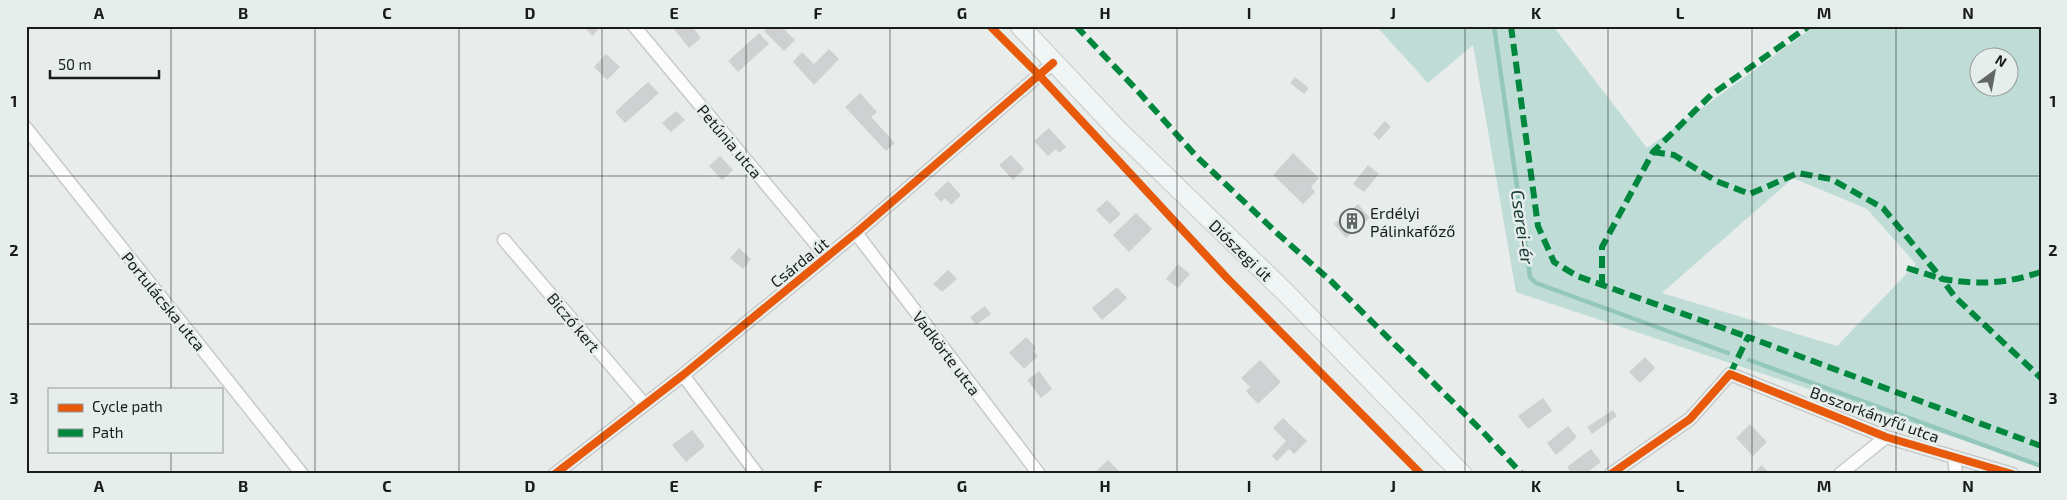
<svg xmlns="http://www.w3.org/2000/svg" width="2067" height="500" viewBox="0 0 2067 500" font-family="'Exo 2',sans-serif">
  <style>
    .green { fill: #bfddd6; fill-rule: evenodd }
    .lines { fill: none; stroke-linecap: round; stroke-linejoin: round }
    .stream { stroke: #94c7bc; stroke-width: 4.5 }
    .building { fill: #cfd0d1 }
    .street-casing { stroke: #c7cac9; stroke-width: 15 }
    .secondary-casing { stroke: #c7cac9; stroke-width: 21 }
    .street { stroke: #fcfcfc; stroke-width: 12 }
    .secondary { stroke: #f0f6f5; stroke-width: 19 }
    .quiet { stroke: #00873e; stroke-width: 6; stroke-dasharray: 12 6; stroke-linecap: butt }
    .cycleway-casing { stroke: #e6eeec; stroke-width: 11 }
    .cycleway { stroke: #e8590c; stroke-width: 8 }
    .grid { fill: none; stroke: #191c1b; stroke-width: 1; stroke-opacity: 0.55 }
    .labels { text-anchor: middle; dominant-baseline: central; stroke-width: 5; stroke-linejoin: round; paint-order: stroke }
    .street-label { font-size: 16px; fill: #191c1b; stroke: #e6eeec }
    .poi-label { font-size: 16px; fill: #191c1b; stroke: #e6eeec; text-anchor: start }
    .water-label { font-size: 18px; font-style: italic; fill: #163932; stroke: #e6eeec }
    .neatline { fill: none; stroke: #191c1b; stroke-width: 2 }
    .grid-label { font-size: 16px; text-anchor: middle; font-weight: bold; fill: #191c1b }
  </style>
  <rect width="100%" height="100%" fill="#e8eceb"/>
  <path class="green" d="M1376,26H1553L1647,148L1815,26H2041V466L1516,292L1473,45L1428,83ZM1980,58H2010V88H1980ZM1793,178L1867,209L1916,264L1837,346L1662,293Z"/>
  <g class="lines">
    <path class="stream" d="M1494,26L1530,277L1536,283L1728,353
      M1749,360L2041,466"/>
  </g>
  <path class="building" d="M584,26H602L592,36Z
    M677,26H692L701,38L689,48L674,29Z
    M768,26H786L784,29L795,40L784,51L764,31Z
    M759,33L769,44L738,72L728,61Z
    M829,49L839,59L814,85L793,62L802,52L814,64Z
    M606,54L620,67L607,80L594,67Z
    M1295,77L1309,88L1304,94L1290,83Z
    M648,82L659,93L625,123L615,112Z
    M860,93L877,112L871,117L895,143L886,151L845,107Z
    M676,111L685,120L671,132L662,123Z
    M1385,121L1391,127L1379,140L1373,134Z
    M1049,128L1066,147L1059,153L1056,149L1048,156L1034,141Z
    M1293,153L1319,178L1311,187L1315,192L1303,204L1273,175Z
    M1011,155L1024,169L1013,180L999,165Z
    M720,156L733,170L722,180L709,166Z
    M1368,165L1379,174L1364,192L1353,184Z
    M948,181L961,195L951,205L945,198L941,202L934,194Z
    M1107,200L1121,214L1110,224L1096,210Z
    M1358,204L1370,218L1346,238L1334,224Z
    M1136,213L1152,229L1129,252L1113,235Z
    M739,248L751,259L743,269L730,258Z
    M1178,264L1190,274L1178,288L1166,279Z
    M948,270L957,279L942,292L933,284Z
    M1117,287L1127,298L1102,320L1092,308Z
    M985,306L991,314L976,325L970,317Z
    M1026,337L1036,348L1033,351L1038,356L1024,369L1009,353Z
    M1645,357L1655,368L1640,383L1629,372Z
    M1260,360L1281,382L1258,404L1246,391L1250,387L1241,378Z
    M1039,371L1052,389L1041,398L1027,380Z
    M1543,398L1552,411L1528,429L1518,416Z
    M1613,410L1617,416L1592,434L1587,427Z
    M1283,418L1307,441L1294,454L1289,449L1277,461L1272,456L1286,441L1273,428Z
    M1750,424L1767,442L1753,456L1736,438Z
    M1568,426L1577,437L1556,455L1547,443Z
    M692,430L705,446L686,462L672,445Z
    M1591,449L1601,462L1585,474H1572L1567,467Z
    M1108,460L1121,473L1119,474H1098L1096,471Z
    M1762,465L1770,474H1752Z"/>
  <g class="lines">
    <defs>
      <path id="street" d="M634,26L826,256
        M26,128L302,474
        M856,233L1039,474
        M504,240L644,404
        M683,375L757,474
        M1954,457L1956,474
        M555,474L683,375L856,233L1053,63
        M1611,474L1690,419L1730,374L1886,437L2012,474
        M1840,474L1886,437"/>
      <path id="secondary" d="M1020,26L1117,129L1287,294L1462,474"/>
    </defs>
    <use href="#street" class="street-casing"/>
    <use href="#secondary" class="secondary-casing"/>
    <use href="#street" class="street"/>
    <use href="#secondary" class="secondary"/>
    <path class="quiet" d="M1076,26L1136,89L1196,156L1278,234L1331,281L1483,432L1522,474
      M1511,26L1538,226L1554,262L1577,276L1748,337
      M1653,152L1674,155L1716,181L1750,194L1798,173L1831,179L1883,208L1942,279
      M1907,268L1939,278
      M2041,272C2004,284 1980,285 1942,279L1955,297L2041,378
      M1602,286V247L1653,152L1711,95L1809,26
      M1730,374L1748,337L2041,446"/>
    <defs>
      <path id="cycleway" d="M990,26L1039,75L1227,278L1421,474
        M555,474L683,375L856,233L1053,63
        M1611,474L1690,419L1730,374L1886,437L2012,474"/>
    </defs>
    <use href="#cycleway" class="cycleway-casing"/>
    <use href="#cycleway" class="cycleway"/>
  </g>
  <path class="grid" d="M171,26V389M315,26V474M459,26V474M602,26V474M746,26V474M890,26V474M1034,26V474M1177,26V474M1321,26V474M1465,26V474M1608,26V474M1752,26V474M1896,26V474M26,176H2041M26,324H2041M171,451V474"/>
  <defs>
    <symbol id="building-ring" viewBox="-11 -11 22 22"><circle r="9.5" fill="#e6eeec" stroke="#616564" stroke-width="1.5"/><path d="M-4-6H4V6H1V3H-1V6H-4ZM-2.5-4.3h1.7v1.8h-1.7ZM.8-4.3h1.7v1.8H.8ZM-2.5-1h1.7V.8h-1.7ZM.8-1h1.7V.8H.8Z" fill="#616564"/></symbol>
  </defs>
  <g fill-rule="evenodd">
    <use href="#building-ring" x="1338" y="207" width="28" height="28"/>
  </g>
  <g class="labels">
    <g class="street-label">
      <text transform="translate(730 141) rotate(50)">Petúnia utca</text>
      <text transform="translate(1241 250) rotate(44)">Diószegi út</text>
      <text transform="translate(799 262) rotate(-39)">Csárda út</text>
      <text transform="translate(164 301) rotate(51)">Portulácska utca</text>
      <text transform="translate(574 322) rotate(50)">Biczó kert</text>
      <text transform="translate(947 353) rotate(53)">Vadkörte utca</text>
      <text transform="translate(1875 414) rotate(20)">Boszorkányfű utca</text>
    </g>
    <g class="poi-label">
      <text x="1370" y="212">Erdélyi<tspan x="1370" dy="18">Pálinkafőző</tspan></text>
    </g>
    <g class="water-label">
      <text transform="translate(1523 227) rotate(82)">Cserei-ér</text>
    </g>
  </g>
  <rect width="2067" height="500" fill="none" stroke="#e6eeec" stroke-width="55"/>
  <rect x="48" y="388" width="175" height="65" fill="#e6eeec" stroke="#949a98"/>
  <rect x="58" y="404" width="25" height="8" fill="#e8590c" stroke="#949a98"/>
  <text x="92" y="412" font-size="15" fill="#191c1b">Cycle path</text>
  <rect x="58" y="429" width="25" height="8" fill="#00873e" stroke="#949a98"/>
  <text x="92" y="438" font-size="15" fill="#191c1b">Path</text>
  <g transform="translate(1994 72) rotate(32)"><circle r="24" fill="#e6eeec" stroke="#949a98"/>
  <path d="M0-4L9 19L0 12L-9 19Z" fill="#616564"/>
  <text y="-8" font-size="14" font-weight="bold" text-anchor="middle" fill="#191c1b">N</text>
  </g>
  <path d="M50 70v8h109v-8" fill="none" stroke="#191c1b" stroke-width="2.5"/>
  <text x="58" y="70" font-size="15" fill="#191c1b" stroke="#e6eeec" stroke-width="4" paint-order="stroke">50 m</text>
  <rect x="28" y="28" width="2012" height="444" class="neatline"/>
  <g class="grid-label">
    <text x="99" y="19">A</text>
    <text x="243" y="19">B</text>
    <text x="387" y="19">C</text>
    <text x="530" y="19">D</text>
    <text x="674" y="19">E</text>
    <text x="818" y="19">F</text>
    <text x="962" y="19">G</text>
    <text x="1105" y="19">H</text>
    <text x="1249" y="19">I</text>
    <text x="1393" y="19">J</text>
    <text x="1536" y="19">K</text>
    <text x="1680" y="19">L</text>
    <text x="1824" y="19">M</text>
    <text x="1968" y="19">N</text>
    <text x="14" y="107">1</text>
    <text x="2053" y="107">1</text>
    <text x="14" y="256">2</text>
    <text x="2053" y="256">2</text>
    <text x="14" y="404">3</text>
    <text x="2053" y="404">3</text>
    <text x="99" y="492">A</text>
    <text x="243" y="492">B</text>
    <text x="387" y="492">C</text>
    <text x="530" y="492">D</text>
    <text x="674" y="492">E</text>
    <text x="818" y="492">F</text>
    <text x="962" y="492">G</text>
    <text x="1105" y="492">H</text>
    <text x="1249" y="492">I</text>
    <text x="1393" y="492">J</text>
    <text x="1536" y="492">K</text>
    <text x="1680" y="492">L</text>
    <text x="1824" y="492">M</text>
    <text x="1968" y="492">N</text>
  </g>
</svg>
